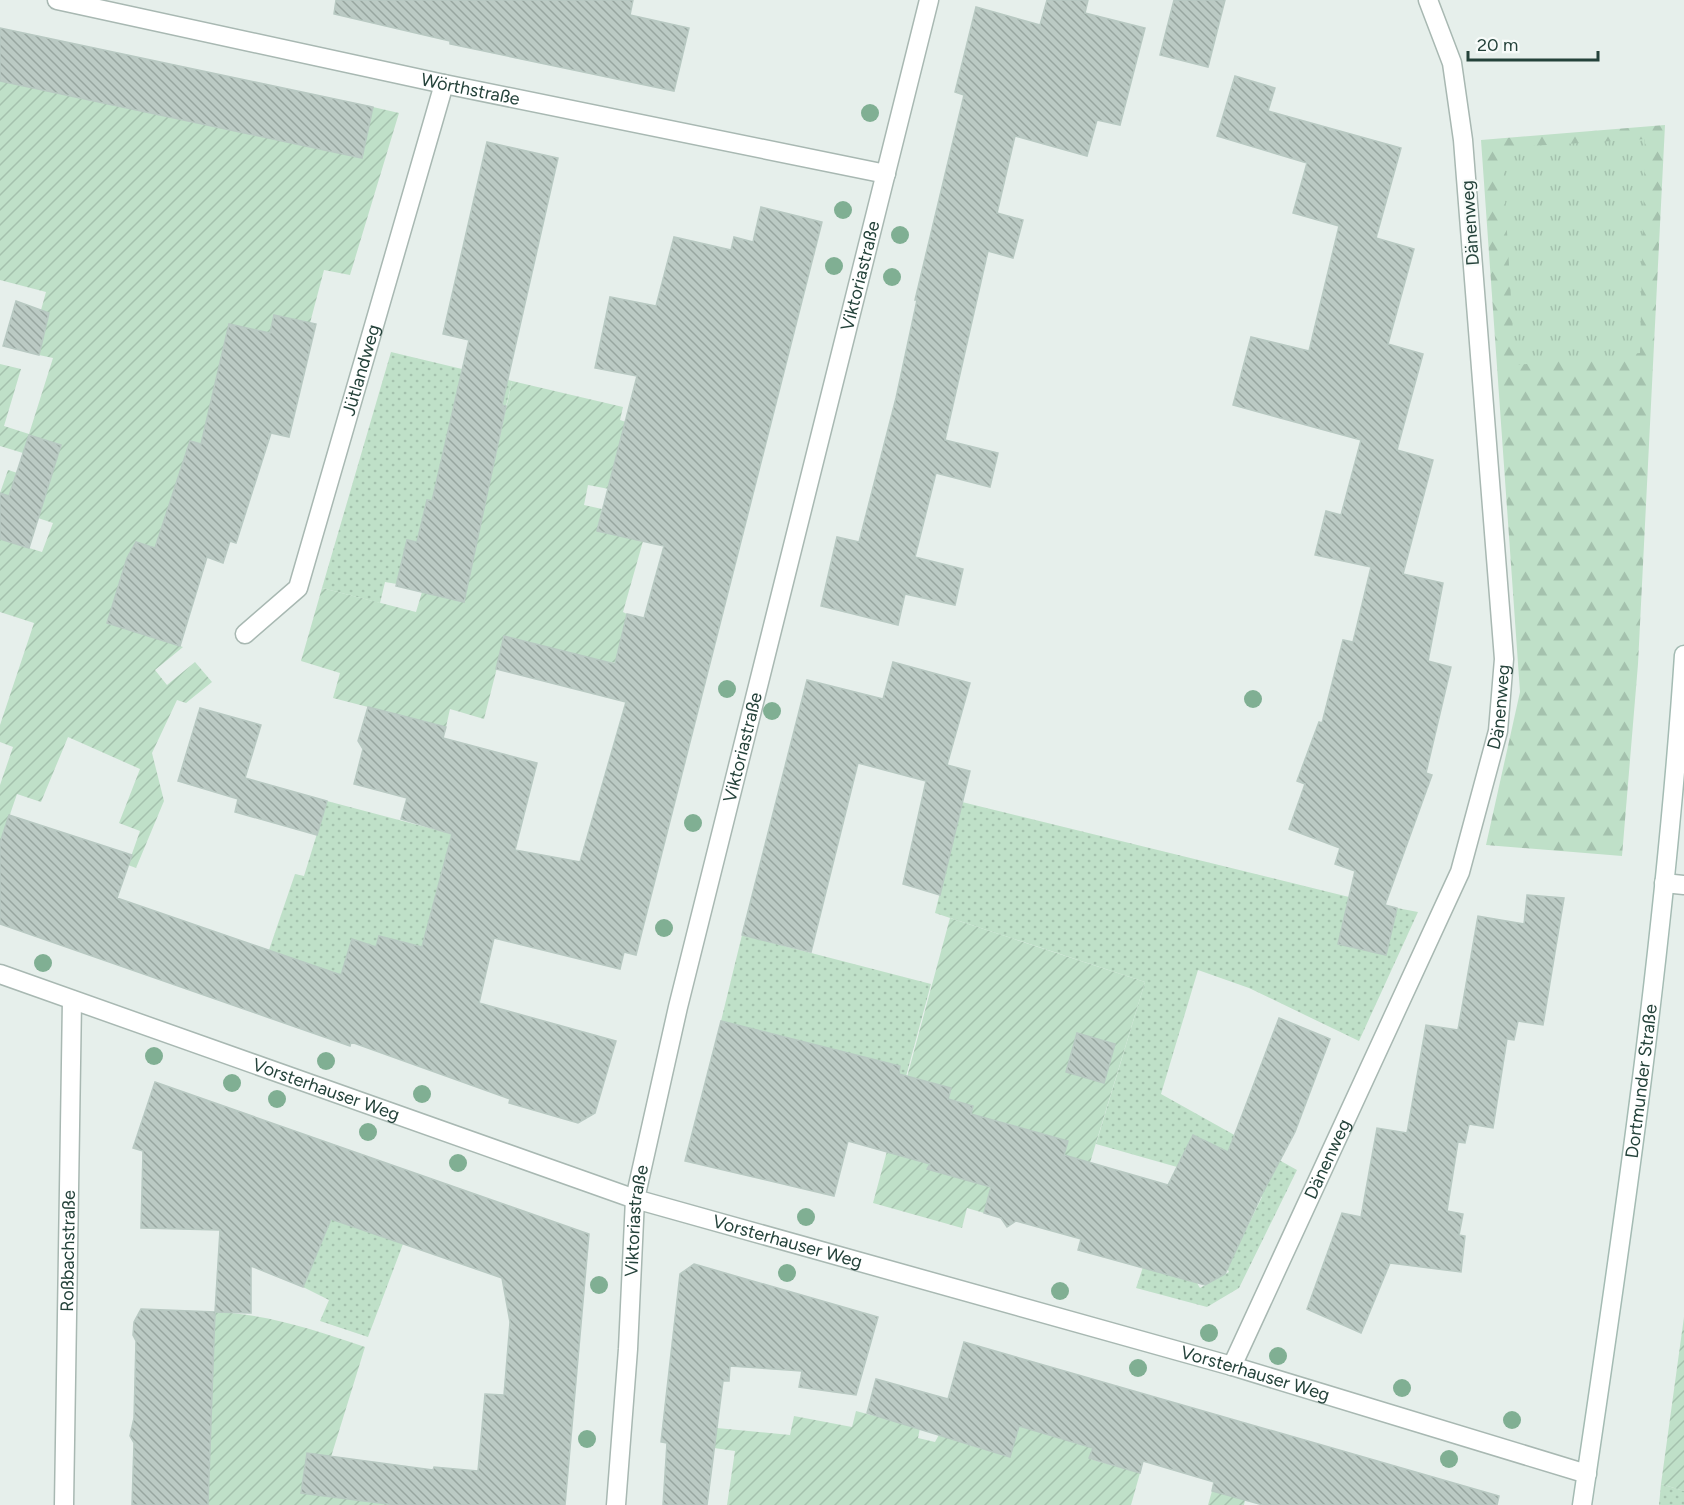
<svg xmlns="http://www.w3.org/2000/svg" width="1684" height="1505" viewBox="0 0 1684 1505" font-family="Figtree,sans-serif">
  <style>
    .grass { fill: url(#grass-dots) }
    .forest { fill: url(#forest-firs) }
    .park { fill: url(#park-tufts) }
    .garden { fill: url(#garden-furrows) }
    .building { fill: url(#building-back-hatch); stroke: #b8c9c2; stroke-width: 1.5 }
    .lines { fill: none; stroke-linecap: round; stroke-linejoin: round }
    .street-casing { stroke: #a8b8b2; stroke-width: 21 }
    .secondary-casing { stroke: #a4bbb3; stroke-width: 21 }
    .street { stroke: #fff; stroke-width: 18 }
    .secondary { stroke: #fff; stroke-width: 18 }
    .tree { fill: #80af93 }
    .labels { text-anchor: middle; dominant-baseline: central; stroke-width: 4.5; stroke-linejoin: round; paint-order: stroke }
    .street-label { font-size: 18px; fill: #24423a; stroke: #f7fbf9 }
  </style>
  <defs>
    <pattern id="grass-dots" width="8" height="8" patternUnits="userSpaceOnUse" patternTransform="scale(1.5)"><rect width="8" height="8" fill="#bfe0c8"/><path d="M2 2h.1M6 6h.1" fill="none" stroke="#a4c1ad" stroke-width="1.8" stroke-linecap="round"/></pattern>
    <pattern id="forest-firs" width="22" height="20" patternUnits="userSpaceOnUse" patternTransform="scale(1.5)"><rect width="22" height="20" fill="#bfe0c8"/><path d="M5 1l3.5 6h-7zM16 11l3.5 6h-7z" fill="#a4c1ad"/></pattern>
    <pattern id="park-tufts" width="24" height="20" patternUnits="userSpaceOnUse" patternTransform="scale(1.5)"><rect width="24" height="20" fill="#bfe0c8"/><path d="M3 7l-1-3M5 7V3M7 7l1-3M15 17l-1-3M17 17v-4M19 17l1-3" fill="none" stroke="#a4c1ad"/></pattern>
    <pattern id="garden-furrows" width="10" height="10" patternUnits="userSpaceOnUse" patternTransform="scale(1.5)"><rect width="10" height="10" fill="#bfe0c8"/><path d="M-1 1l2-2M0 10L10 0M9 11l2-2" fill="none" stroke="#a4c1ad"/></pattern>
    <pattern id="building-back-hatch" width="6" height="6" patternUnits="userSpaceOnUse" patternTransform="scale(1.5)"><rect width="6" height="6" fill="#bbcac4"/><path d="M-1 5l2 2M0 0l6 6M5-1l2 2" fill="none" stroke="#98a6a0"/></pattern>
  </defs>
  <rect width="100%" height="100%" fill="#e6efeb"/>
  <path class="grass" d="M391,352L512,381L481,512L427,500L417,542L397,584L385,582L380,603L322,588Z
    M327,801L452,834L422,947L380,936L376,947L352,939L347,957L348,978L269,950L295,874L304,876Z
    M962,802L1349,897L1339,944L1386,955L1397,908L1418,912L1359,1041L1249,988L1198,970L1161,1094L1297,1170L1239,1288L1207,1307L1136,1288L1143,1267L1197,1283L1200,1288L1229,1272L1227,1268L1262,1197L1177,1167L1096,1144L1145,982L935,913Z
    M742,935L931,984L898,1106L891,1104L900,1066L721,1021Z
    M334,1213L355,1227L403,1244L368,1337L320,1321L329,1300L303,1287Z
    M1661,1484L1684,1491V1505H1659Z"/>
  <path class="forest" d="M1665,125L1638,664L1622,856L1486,845L1520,692L1481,140Z"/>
  <path class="park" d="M1645,139L1640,353L1515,365L1502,148Z"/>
  <path class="garden" d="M0,81L362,158L373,107L399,113L350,275L324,270L310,323L275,315L270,333L229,324L212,399L209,446L190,441L165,519L182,556L135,543L108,623L183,647L155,670L167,685L195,662L212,682L186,703L177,700L152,753L164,801L136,868L128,865L140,831L119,823L140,769L68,737L41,802L17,794L7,823L0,857V785L13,747L0,742V725L34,623L0,612V539L42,552L53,523L38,518L0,493L8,470L49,483L61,445L29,435L23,453L0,446V364L21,369L4,426L29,434L53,358L39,355L49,313L41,310L46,292L0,280Z
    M512,381L623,407L620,420L626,422L609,489L588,485L584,505L602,509L597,531L613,534L649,520L623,612L627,614L623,632L629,664L606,662L505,636L484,719L450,709L446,727L333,698L340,673L301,661L322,588L416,612L422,592L464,601Z
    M950,918L1145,982L1068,1235L1044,1229L1068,1141L1008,1124L984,1213L967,1208L962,1228L873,1203Z
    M215,1312C267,1314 315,1330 365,1347L331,1457L301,1493L396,1505H208Z
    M1684,1317V1491L1661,1484Z
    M856,1411L920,1428L918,1438L935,1442L941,1431L969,1445L1010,1456L1019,1426L1093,1448L1090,1459L1140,1473L1131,1505H727L735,1451L714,1448L717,1428L790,1435L794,1416L852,1427Z
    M1212,1491L1245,1500L1244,1505H1208Z"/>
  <path class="building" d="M336,0H633L630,15L689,28L674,91L450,44V41L334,14Z
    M1047,0H1088L1085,13L1145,28L1120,125L1097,120L1087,156L1015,136L997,213L1023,220L1013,258L988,251L945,440L998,453L990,487L936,473L915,557L963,569L955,605L905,594L898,625L821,606L837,537L859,542L896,398L917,300H915L964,95L955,92L976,7L1040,25Z
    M1174,0H1225L1208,67L1160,55Z
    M0,28L373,107L362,158L0,81Z
    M1235,76L1275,88L1268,111L1401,148L1376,238L1414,249L1388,344L1423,354L1397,450L1433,460L1403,574L1443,583L1428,661L1451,667L1426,773L1432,775L1385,905L1397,908L1386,955L1338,944L1355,871L1335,864L1340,848L1289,829L1305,784L1297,781L1319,722L1322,723L1343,640L1353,642L1371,567L1315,555L1326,511L1341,515L1361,440L1233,405L1251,337L1309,351L1339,226L1293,213L1307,163L1217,136Z
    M487,142L558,158L502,405L506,406L464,602L396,586L407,540L417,542L427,500L432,501L469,340L443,334Z
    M761,207L822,222L636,955L624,952L620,969L494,938L479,1003L616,1041L595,1113L578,1123L509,1103L510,1099L351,1042L350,1046L0,924V843L9,815L132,855L117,898L341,975L352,939L376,947L379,936L422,947L452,834L401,819L407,798L354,784L363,749L358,741L368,707L446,727L443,738L537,763L515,850L580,862L626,702L496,669L504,636L615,664L627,614L644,618L664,546L597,531L637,376L595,368L610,297L656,306L674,237L731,250L734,237L753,242Z
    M16,301L49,313L39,355L3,346Z
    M274,315L316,324L289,437L271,433L236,543L230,541L223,563L207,557L180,646L107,623L127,558L136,542L155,548L190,441L201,444L229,324L270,333Z
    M29,435L61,445L29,548L0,539V493L9,496Z
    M893,662L970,683L947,765L970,771L940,895L903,884L926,781L858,763L811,952L742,935L807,680L883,699Z
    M200,708L261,725L245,778L327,801L317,835L235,812L238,799L178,781Z
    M1527,895L1564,898L1543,1025L1518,1021L1514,1040L1507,1039L1493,1128L1469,1124L1465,1143L1458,1142L1447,1211L1463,1214L1459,1235L1465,1236L1461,1272L1390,1263L1361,1333L1307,1309L1342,1213L1361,1217L1377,1128L1407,1133L1426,1025L1458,1030L1478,916L1524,924Z
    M1279,1018L1330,1039L1295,1132L1261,1196L1225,1274L1205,1285L1078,1250L1081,1239L1016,1221L1007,1227L1001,1218L984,1213L991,1187L927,1169L930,1164L848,1141L834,1196L685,1161L721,1021L900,1066L899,1074L951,1088L948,1099L973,1106L971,1114L1068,1141L1064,1155L1168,1185L1193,1135L1228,1152Z
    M1077,1033L1115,1044L1104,1083L1066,1072Z
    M155,1082L589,1234L565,1505H396L301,1493L307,1453L433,1470L434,1467L478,1471L485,1394L504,1395L510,1322L502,1278L331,1219L303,1287L251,1266V1313L215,1312L220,1230L141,1228L143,1151L133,1148Z
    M694,1264L878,1317L856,1395L799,1387L802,1371L730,1366L729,1381H723L707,1505H663L667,1443L661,1442L680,1274Z
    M141,1309L215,1312L208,1505H132L134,1443L130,1436L134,1418L136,1341L133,1335L134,1322Z
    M964,1342L1499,1496L1497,1505H1263L1212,1491L1214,1482L1143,1461L1140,1473L1089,1458L1093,1448L1019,1426L1010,1457L867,1413L876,1379L948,1399Z"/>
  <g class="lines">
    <defs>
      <g id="street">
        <path id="s1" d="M57,0L444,84L886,174"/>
        <path id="s2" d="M245,634L298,588L444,84"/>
        <path d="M1664,883L1684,885"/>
        <path id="s3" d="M0,974L635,1199L1232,1366L1587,1474"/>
        <path id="s4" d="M1232,1366L1460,872L1498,731L1504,659L1463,140L1452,63L1428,0"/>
        <path id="s5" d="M64,1505L72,1000"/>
        <path id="s6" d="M616,1505L628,1349L635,1199L678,1007L929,0"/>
      </g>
      <g id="secondary">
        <path id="s7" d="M1582,1505C1624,1223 1665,940 1684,655"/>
      </g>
    </defs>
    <use href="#street" class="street-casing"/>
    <use href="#secondary" class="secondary-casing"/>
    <use href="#street" class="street"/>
    <use href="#secondary" class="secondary"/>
  </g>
  <g class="tree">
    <circle cx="870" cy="113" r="9"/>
    <circle cx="843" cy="210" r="9"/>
    <circle cx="900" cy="235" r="9"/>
    <circle cx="834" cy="266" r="9"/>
    <circle cx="892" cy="277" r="9"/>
    <circle cx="727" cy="689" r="9"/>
    <circle cx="1253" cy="699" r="9"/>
    <circle cx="772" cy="711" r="9"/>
    <circle cx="693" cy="823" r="9"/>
    <circle cx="664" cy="928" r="9"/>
    <circle cx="43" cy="963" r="9"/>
    <circle cx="154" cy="1056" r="9"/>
    <circle cx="326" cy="1061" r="9"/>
    <circle cx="232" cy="1083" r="9"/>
    <circle cx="422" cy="1094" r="9"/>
    <circle cx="277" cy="1099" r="9"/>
    <circle cx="368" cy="1132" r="9"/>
    <circle cx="458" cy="1163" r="9"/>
    <circle cx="806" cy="1217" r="9"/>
    <circle cx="787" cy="1273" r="9"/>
    <circle cx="599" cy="1285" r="9"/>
    <circle cx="1060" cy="1291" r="9"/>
    <circle cx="1209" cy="1333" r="9"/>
    <circle cx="1278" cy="1356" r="9"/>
    <circle cx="1138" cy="1368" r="9"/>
    <circle cx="1402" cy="1388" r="9"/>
    <circle cx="1512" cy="1420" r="9"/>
    <circle cx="587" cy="1439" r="9"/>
    <circle cx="1449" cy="1459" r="9"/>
  </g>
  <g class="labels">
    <g class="street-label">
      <text stroke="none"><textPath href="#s1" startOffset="423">Wörthstraße</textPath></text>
      <text transform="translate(1470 223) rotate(-94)">Dänenweg</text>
      <text stroke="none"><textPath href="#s6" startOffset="1257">Viktoriastraße</textPath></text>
      <text stroke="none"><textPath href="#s2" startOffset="297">Jütlandweg</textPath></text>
      <text stroke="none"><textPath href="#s4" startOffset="714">Dänenweg</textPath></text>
      <text stroke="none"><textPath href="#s6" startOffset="771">Viktoriastraße</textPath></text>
      <text stroke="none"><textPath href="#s7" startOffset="428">Dortmunder Straße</textPath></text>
      <text stroke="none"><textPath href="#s3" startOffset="346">Vorsterhauser Weg</textPath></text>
      <text stroke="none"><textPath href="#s4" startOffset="228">Dänenweg</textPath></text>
      <text stroke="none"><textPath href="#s6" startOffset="285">Viktoriastraße</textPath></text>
      <text stroke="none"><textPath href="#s3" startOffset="832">Vorsterhauser Weg</textPath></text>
      <text stroke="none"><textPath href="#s5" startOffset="254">Roßbachstraße</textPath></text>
      <text stroke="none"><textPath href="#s3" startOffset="1318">Vorsterhauser Weg</textPath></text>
    </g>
  </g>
  <path d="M1468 51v9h130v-9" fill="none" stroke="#24423a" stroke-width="3"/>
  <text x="1477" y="51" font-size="18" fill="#24423a" stroke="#f7fbf9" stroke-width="4.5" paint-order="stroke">20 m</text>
</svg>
